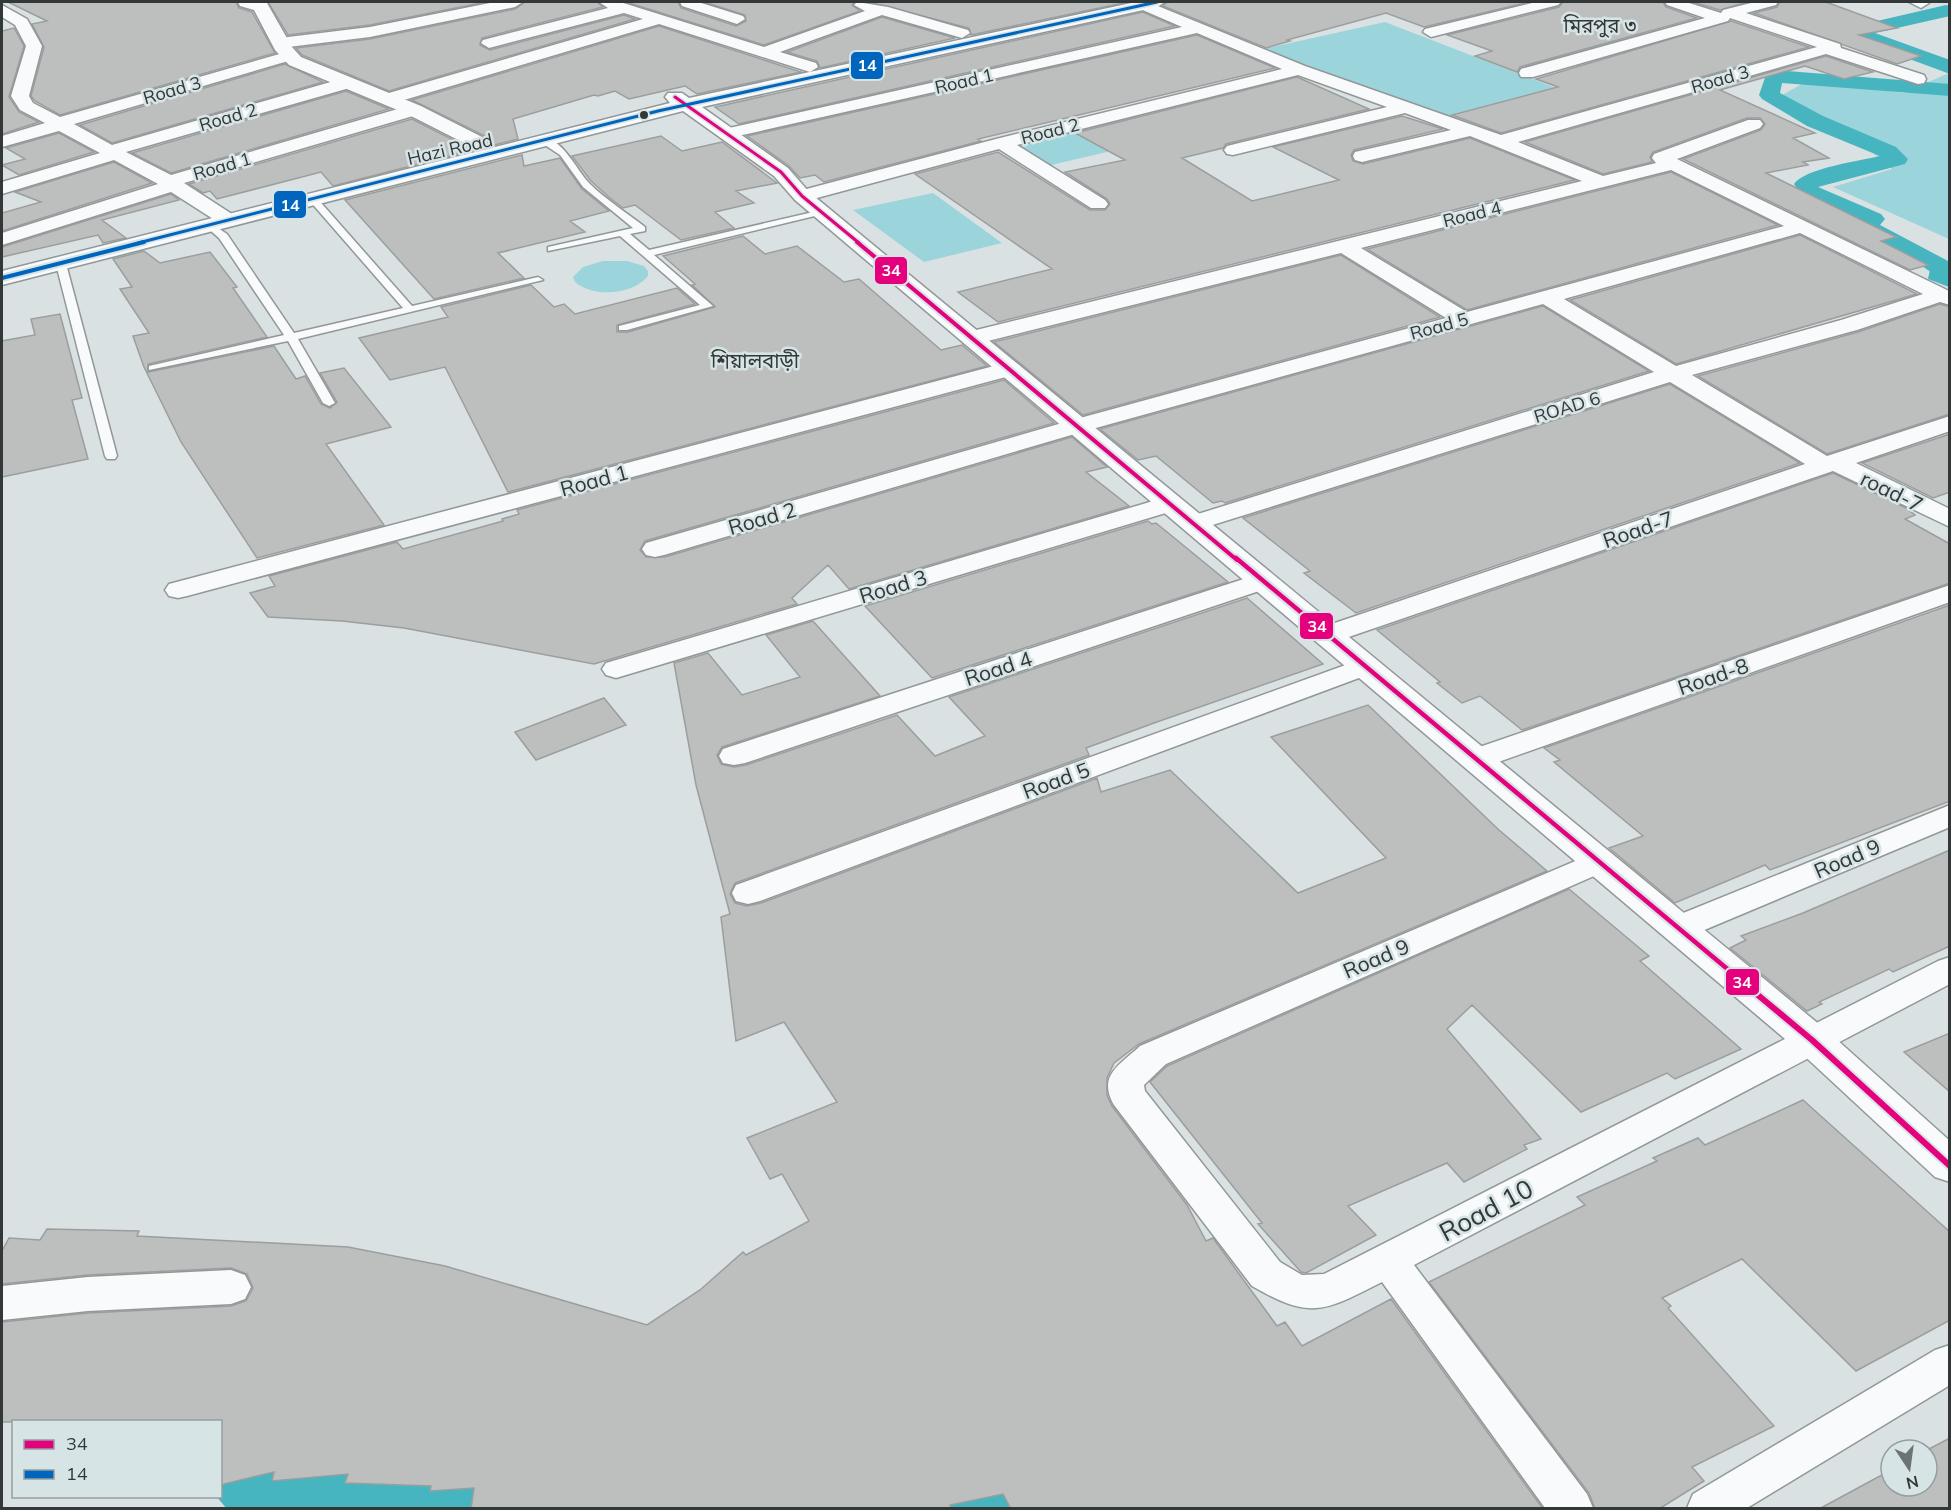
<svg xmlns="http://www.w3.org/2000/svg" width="1951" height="1510" viewBox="0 0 1951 1510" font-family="Mulish,'Noto Sans Bengali',sans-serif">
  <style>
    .green { fill: #9cd4db }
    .water { fill: #47b5bf }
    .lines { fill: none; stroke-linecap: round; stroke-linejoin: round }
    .canal { fill: #47b5bf; fill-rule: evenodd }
    .building { fill: #bdbfbe; stroke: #9c9e9e; stroke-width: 1.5 }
    .service-casing { stroke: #929798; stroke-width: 3 }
    .minor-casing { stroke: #929798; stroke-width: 3 }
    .tertiary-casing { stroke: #929798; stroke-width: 3 }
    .service { fill: #f9fafb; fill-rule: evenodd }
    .minor { fill: #f9fafb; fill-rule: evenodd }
    .tertiary { fill: #f9fafb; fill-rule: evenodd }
    .bus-1-far3-casing { stroke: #d7e4e5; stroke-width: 6 }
    .bus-1-far2-casing { stroke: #d7e4e5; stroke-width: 8 }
    .bus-1-far1-casing { stroke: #d7e4e5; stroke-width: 9 }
    .bus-1-casing { stroke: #d7e4e5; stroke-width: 10 }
    .bus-2-far1-casing { stroke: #d7e4e5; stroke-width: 6 }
    .bus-2-casing { stroke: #d7e4e5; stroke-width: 8 }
    .bus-1-far3 { stroke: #e5007d; stroke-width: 3 }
    .bus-1-far2 { stroke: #e5007d; stroke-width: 4 }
    .bus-1-far1 { stroke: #e5007d; stroke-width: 4.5 }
    .bus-1 { stroke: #e5007d; stroke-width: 6 }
    .bus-2-far1 { stroke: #0065bd; stroke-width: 3 }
    .bus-2 { stroke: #0065bd; stroke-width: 4 }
    .bus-dot { fill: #323738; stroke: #d7e4e5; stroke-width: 2 }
    .labels { text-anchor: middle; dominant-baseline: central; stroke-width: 5; stroke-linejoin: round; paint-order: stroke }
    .far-street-label { font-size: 18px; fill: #323738; stroke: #d7e4e5 }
    .far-quarter-label { font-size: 20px; fill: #323738; stroke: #d7e4e5 }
    .street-label { font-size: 21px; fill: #323738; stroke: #d7e4e5 }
    .near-street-label { font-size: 26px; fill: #323738; stroke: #d7e4e5 }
    .line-badge { stroke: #d7e4e5; stroke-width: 2 }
    .badge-label { font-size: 16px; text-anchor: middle; font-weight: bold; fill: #fff }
  </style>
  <rect width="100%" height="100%" fill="#dae1e2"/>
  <path class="green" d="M1385,22L1556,88L1440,120L1254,51Z
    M1949,73V239L1833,187L1892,169L1844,129L1777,98L1807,81L1904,93Z
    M1133,114L1145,119L1158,140L1047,166L1007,143Z
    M933,193L1002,243L924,262L853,210Z
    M603,261H627L644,266L648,271V276C633,295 593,298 575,282L573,277L583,267Z"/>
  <path class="water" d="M1941,261L1949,265V287L1928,279L1931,265Z
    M221,1435L797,1508H226L217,1497L220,1496Z
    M989,1483L1031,1508H904Z"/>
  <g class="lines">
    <path class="canal" d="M1946,5L1950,6V16L1875,33L1950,60V74L1847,36L1844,32L1847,28Z
      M1774,70L1950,84V96L1782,83L1780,93L1823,116L1896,147L1908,159L1905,164L1818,187L1881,214L1885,219L1880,225L1950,262V281L1941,279L1919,264L1858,232L1854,227L1858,221L1801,196L1794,184C1805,168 1860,161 1880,156L1807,126L1762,99L1759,95L1767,72Z"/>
  </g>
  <path class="building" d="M8,2H236L239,8L252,12L275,53L60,115L35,101L31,96L44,47L32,24L47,21Z
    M268,2H486L370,25L288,35Z
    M525,2H597L603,7L482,38L480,45L490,50L624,15L635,19L389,91L302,55L296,48L370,39L515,9Z
    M626,2H678L681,8L736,26L746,21L745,15L704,2H854L852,5L860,11L764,45Z
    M868,2H1128L971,35L969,28Z
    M1167,2H1529L1424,27L1386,13L1287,40L1290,41L1266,48L1163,6Z
    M1563,2H1663L1666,7L1697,18L1520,67L1517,72L1475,56L1492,51L1447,35L1559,7Z
    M1692,2H1748L1720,10Z
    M1780,2H1826L1897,28L1859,35L1921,56L1897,64L1754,13L1777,7Z
    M1143,12L1175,26L739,124L715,107Z
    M882,17L955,38L820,68L817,61L787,52Z
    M1731,21L1809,47L1501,133L1452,115L1558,87L1536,79Z
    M659,26L801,72L697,94L685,86L629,99L615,91L598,96L594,95L513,119L518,139L486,147L489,142L485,136L412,100Z
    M14,28L24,46L9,97L19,112L39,122L2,134V31Z
    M1197,35L1275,68L978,139L981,141L824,182L815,175L800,178L789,166L747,136Z
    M1826,56L1873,72L1844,79L1805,66L1720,90L1815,133L1793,138L1829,158L1803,162L1808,165L1766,173L1896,237L1881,241L1928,265L1910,270L1683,159L1761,130L1765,124L1760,118H1747L1653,152L1650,157L1652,162L1603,174L1525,142Z
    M285,64L323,82L112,143L80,125Z
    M1297,77L1369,109L1226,144L1223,148L1182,158L1252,201L1339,180L1273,147L1402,116L1443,129L1354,150L1351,155L1353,161L1363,164L1470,138L1575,180L998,322L958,292L1052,269L915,174L998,152L1090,210H1105L1110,204L1107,199L1065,172L1125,160L1075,133Z
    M346,91L389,109L171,173L132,153Z
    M412,119L469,148H481L333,186L321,172L217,199L210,191L203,193L189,184Z
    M59,133L94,152L19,175L2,165L25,159L6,148Z
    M661,136L682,151L722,142L777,183L736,191L754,203L715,212L734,228L681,240L635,205L623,208L610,198L591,181L572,156Z
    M522,155L524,166L560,158L582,189L609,211L570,221L585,232L498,253L524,278L434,299L345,200Z
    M114,162L152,183L2,231V213L41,202L15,192Z
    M1671,172L1778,225L1467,310L1367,249Z
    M171,194L179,200L102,220L126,238L103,243L98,235L2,257V247Z
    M1800,235L1917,294L1676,364L1570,300Z
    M743,236L765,254L797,246L844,282L859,279L941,350L962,345L987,366L508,492L445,367L390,380L359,338L448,317L441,307L531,285L554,307L564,304L575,314L677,288L695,304L617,325V332H628L715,307L692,285L695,284L663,256Z
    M144,251L160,263L210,252L237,287L233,288L267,337L148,364V372L274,346L296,379L305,376L321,404L330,408L337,402L320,373L344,368L391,427L326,444L384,525L257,558L181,442L144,367L133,336L149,333L120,289L132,287L113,259Z
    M1341,255L1440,317L1083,415L994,342Z
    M1940,304L1950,307V414L1827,454L1698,376L1858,332Z
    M1543,306L1649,371L1225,503L1222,501L1213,503L1156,456L1138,460L1100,429Z
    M60,314L82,398L72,400L88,459L2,477V341L35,335L31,319Z
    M1004,380L1054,423L645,541L640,550L646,557H665L1072,437L1107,467L1086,472L1129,506L849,589L828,565L792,598L797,604L594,664L404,628L342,621L268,617L250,593L275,586L269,576L397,542L403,549L503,521L502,519L519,514L517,510Z
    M1670,384L1800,463L1356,613L1304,573L1310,571L1243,518Z
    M1950,434V492L1933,498L1862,463Z
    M1833,473L1906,508L1915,515L1905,519L1950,544V583L1522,730L1480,696L1462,703L1437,683L1440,682L1377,630Z
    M1148,521L1152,524L1156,523L1228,582L932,678L865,606Z
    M1247,598L1323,664L1154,723L1086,748L1089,755L735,883L730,894L735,903L747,906L761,903L1097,778L1101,792L1170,770L1298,893L1386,858L1271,737L1368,705L1499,830L1547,871L1139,1044L1114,1063L1107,1078V1095L1112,1106L1187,1205L1206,1241L1213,1238L1277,1326L1285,1322L1302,1346L1391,1299L1543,1509H1011L1003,1494L950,1505L951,1509H471L474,1488L430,1491L431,1486L345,1483L348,1474L272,1481L274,1472L220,1485V1422H2V1322L88,1313L231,1306L246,1301L253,1288L247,1274L231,1268L88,1275L2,1284V1251L9,1238L40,1240L47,1229L139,1231L137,1236L348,1247L445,1266L647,1325L700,1290L743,1252L746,1255L809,1221L782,1174L770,1179L747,1138L837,1102L784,1022L736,1041L721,917L730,914L696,785L674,663L708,653L742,695L800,677L766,635L813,621L880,696L722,747L717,755L721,764L734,767L746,765L897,715L935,756L985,736L949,697Z
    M1950,605V801L1770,870L1765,865L1675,903L1609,848L1643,836L1554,762L1560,760L1544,748Z
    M604,698L626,725L536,760L515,732Z
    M1950,850V946L1893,972L1889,969L1819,1002L1822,1004L1807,1011L1730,948L1746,940L1741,936L1803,913Z
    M1569,889L1649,956L1640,961L1741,1049L1675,1079L1667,1073L1581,1112L1472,1005L1447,1029L1541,1139L1524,1145L1527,1149L1464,1182L1447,1163L1348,1206L1376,1235L1306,1273L1301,1272L1258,1224L1262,1223L1150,1082L1167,1066Z
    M1950,1033V1092L1904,1052Z
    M1803,1100L1950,1232V1320L1856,1371L1742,1259L1662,1298L1671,1306L1668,1308L1774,1426L1692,1467L1704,1481L1659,1509H1595L1589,1493L1429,1282L1585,1205L1577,1197L1657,1161L1653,1158L1698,1138L1705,1145Z
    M1950,1438V1509H1819L1891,1470V1486H1927V1450Z"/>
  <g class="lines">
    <defs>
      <path id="service" d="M539,137C561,135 576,169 589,183C605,199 627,213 645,227V231L630,234L649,250L822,210L827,213L654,255L713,306L627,330H619V326L700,305L620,236L548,251V247L633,228L583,187L560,155L539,141Z
        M312,195L315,196L412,306L538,277L543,280L298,339L335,403L329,406L323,403L288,341L149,370V366L284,335L219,238L204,225L209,222L227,234L294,333L403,308L309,200L307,198Z
        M61,261L66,264L117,456L115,459H107L105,456L56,264Z"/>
      <path id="minor" d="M239,2H259L251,7L242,5Z
        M495,2H523L515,7L370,37L280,48L272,43L280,38L370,27Z
        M599,2H620L764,47L865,11L854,5L857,2L888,7L968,30L970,33L962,38L882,15L780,52L816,63L818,67L810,72L659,24L394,103L388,104L379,99L382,95L643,19L624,13L489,48L481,43L483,40L608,8Z
        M680,2H698L743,16L745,19L737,24L731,22L682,6Z
        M1138,2H1148L1305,66L1501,135L1817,47L1730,18L1728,21L1533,77H1521L1519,73L1521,69L1705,18L1667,5L1665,2H1686L1721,13L1723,10L1755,2H1778L1776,5L1746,13L1840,44L1841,48L1924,75L1926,79L1924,83L1918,84L1826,54L1518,142L1603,176L1656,163L1652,158L1654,154L1748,120H1760L1763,124L1760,128L1677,159L1949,291L1950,305L1940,302L1857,330L1692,375L1827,456L1950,416V431L1856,463L1950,509V527L1833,471L1337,641L1327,643L1317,641L1313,635L1317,629L1805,464L1670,382L1203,528L1194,531L1185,528L1181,523L1185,518L1654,372L1543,304L1085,431L664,555L655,557L646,555L642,549L646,543L1069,421L1446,318L1341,253L972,345L964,343L961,338L964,333L1582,181L1470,136L1362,162L1355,160L1353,156L1355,152L1451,130L1405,113L1233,155L1227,154L1224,150L1227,146L1387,107L1298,75L1017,145L1105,200L1108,204L1105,208H1091L999,149L802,202L792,196L795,192L996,139L1282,69L1197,33L729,138L720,133L729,128L1182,27L1138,8L1135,5ZM1671,170L1784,226L1467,312L1361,248ZM1800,233L1923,294L1841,320L1676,366L1564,299Z
        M1536,2H1561L1558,5L1431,37L1423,32L1425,29Z
        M1909,2H1928L1929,3L1921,8Z
        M2,5L27,19L42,46L29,96L33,103L60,117L283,53L289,51L297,56L295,59L74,124L112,145L341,79L347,78L356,83L353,87L126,152L171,175L408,106H420L423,110L420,114L184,183L235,216L238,220L235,224H221L171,192L2,245V233L158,184L114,160L2,194V182L100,153L59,131L2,147V136L45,123L20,110L11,96L26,46L15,25L2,17Z
        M1009,362L1017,364L1020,369L1017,374L187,596L178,598L169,596L165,590L169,584Z
        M1170,496L1179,499L1183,504L1179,509L626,675L616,678L606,675L602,669L606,663Z
        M1262,573L1271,575L1275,581L1271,587L745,763L734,765L723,763L719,756L723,749Z
        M1950,585V602L1487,766L1476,768L1465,766L1461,759L1465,752Z
        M1365,658L1375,660L1379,666L1375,672L760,901L748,904L736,901L732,893L736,885Z
        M1950,805V827L1690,936L1678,939L1666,936L1661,928L1666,920Z
        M1599,851L1610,855L1615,862L1610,869L1166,1064L1144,1085L1145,1091L1280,1262L1302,1275L1324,1274L1938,961L1950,957V984L1414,1265L1587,1494L1593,1508H1545L1382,1282C1323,1312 1311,1320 1252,1286L1114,1105C1097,1075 1120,1065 1140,1046Z
        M231,1270L245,1275L251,1287L245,1299L231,1304L88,1311L2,1320V1286L88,1277Z
        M1950,1345V1385L1747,1508H1687L1693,1494L1935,1350Z"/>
      <path id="tertiary" d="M238,2L267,3L292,47L301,57L421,106L484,138L487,142L484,146H470L407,114L289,65L275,50L254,10L240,6Z
        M1136,2H1165L1157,7L702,107L788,168L809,192L1826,1030L1950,1141V1182L1935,1177L1798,1050L795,200L774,176L683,111L2,285V271L670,103L665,97L668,93H682L689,98Z"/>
    </defs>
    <use href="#service" class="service-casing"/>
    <use href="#minor" class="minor-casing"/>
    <use href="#tertiary" class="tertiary-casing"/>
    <use href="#service" class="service"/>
    <use href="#minor" class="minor"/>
    <use href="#tertiary" class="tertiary"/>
    <defs>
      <path id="bus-1-far3" d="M675,97L781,172L802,196L859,243"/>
      <path id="bus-1-far2" d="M857,242L1237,560"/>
      <path id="bus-1-far1" d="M1236,558L1731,972"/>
      <path id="bus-1" d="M1729,971L1812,1040L1950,1166"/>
      <path id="bus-2-far1" d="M138,243L658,111L1157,2"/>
      <path id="bus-2" d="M2,278L144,242"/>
    </defs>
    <use href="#bus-1-far3" class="bus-1-far3-casing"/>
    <use href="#bus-1-far2" class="bus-1-far2-casing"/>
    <use href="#bus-1-far1" class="bus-1-far1-casing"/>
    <use href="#bus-1" class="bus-1-casing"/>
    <use href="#bus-2-far1" class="bus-2-far1-casing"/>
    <use href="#bus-2" class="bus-2-casing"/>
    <use href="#bus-1-far3" class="bus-1-far3"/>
    <use href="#bus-1-far2" class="bus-1-far2"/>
    <use href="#bus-1-far1" class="bus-1-far1"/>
    <use href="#bus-1" class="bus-1"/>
    <use href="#bus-2-far1" class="bus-2-far1"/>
    <use href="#bus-2" class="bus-2"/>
  </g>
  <circle class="bus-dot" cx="644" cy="115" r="5"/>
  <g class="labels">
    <g class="far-street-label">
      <text transform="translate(1720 79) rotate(-16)">Road 3</text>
      <text transform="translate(964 81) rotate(-13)">Road 1</text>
      <text transform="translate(172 90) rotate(-16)">Road 3</text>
      <text transform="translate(228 117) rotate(-16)">Road 2</text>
      <text transform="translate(1050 131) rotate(-14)">Road 2</text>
      <text transform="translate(450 149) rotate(-13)">Hazi Road</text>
      <text transform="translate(222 166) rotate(-16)">Road 1</text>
      <text transform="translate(1472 214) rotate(-14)">Road 4</text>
      <text transform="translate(1439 326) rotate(-15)">Road 5</text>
      <text transform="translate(1567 407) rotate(-17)">ROAD 6</text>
    </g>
    <g class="far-quarter-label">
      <text x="1600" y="25">মিরপুর ৩</text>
      <text x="755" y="360">শিয়ালবাড়ী</text>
    </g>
    <g class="street-label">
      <text transform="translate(594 480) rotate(-15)">Road 1</text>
      <text transform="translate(1892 491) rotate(26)">road-7</text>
      <text transform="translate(762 518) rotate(-16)">Road 2</text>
      <text transform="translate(1638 529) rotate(-19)">Road-7</text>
      <text transform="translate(893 586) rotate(-17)">Road 3</text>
      <text transform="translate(998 668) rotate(-18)">Road 4</text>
      <text transform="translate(1713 676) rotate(-19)">Road-8</text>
      <text transform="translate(1056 780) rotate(-20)">Road 5</text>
      <text transform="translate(1847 858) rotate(-23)">Road 9</text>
      <text transform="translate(1376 958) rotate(-23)">Road 9</text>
    </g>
    <g class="near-street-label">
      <text transform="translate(1486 1210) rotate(-28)">Road 10</text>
    </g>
  </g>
  <g class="line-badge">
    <rect x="850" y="51" width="34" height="29" rx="6" fill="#0065bd"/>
    <rect x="273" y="190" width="34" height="29" rx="6" fill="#0065bd"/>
    <rect x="874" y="256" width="34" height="29" rx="6" fill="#e5007d"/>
    <rect x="1299" y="612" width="35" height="28" rx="6" fill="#e5007d"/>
    <rect x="1725" y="968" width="35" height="28" rx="6" fill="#e5007d"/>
  </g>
  <g class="badge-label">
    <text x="867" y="71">14</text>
    <text x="290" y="211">14</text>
    <text x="891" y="276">34</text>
    <text x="1317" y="632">34</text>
    <text x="1742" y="988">34</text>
  </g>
  <rect width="1951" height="1510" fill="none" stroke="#323738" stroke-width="6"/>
  <rect x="12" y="1420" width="210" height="78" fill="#d7e4e5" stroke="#959fa0" stroke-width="1.5"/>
  <rect x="24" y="1440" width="30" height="9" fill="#e5007d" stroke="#959fa0" stroke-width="1.5"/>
  <text x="66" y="1450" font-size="18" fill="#323738">34</text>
  <rect x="24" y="1470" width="30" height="9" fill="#0065bd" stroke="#959fa0" stroke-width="1.5"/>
  <text x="66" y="1480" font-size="18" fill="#323738">14</text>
  <g transform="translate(1909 1468) rotate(167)"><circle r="28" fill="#d7e4e5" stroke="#959fa0" stroke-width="1.5"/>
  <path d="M0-4.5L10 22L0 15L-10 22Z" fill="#6d7274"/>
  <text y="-9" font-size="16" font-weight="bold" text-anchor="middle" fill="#323738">N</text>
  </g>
</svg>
